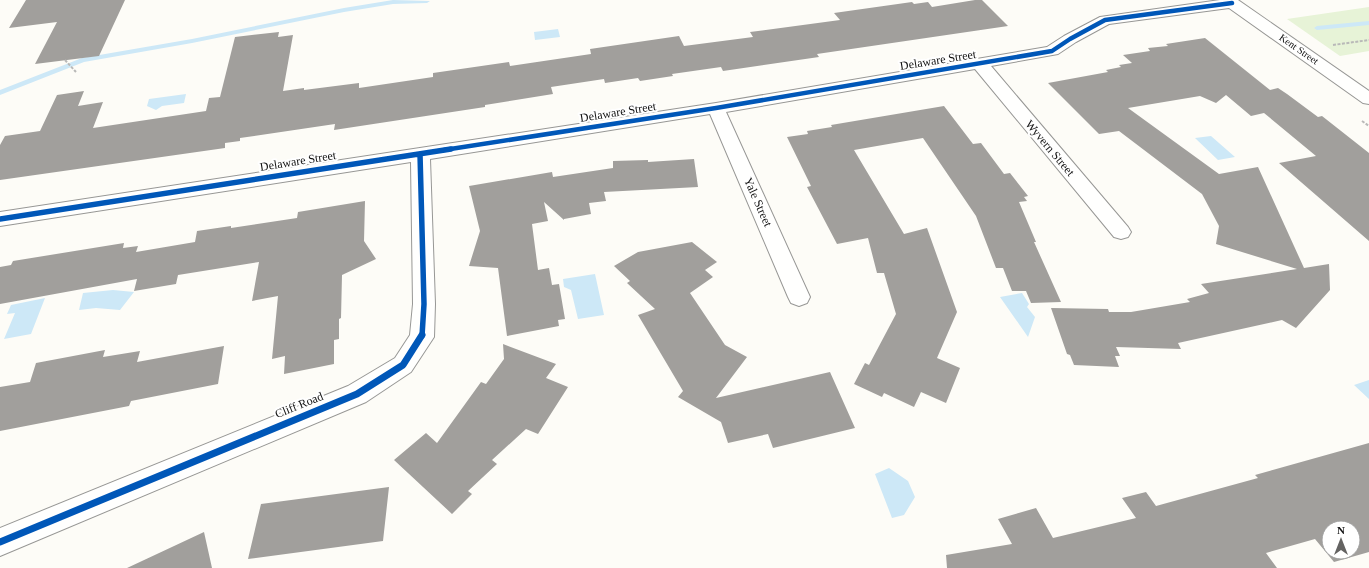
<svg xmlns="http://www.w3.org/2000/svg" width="1369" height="568" viewBox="0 0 1369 568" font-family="'Times New Roman',serif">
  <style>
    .green { fill: #e7f3d7 }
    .water { fill: #cde8f7 }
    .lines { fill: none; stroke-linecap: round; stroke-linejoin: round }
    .stream { fill: #cde8f7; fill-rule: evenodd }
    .building { fill: #a19f9c; fill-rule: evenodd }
    .minor-casing { stroke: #979795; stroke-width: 2 }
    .path { stroke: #b9b9b8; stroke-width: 2; stroke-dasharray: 3 1.5; stroke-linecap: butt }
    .minor { fill: #fffffe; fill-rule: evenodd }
    .cycleway-far2-casing { stroke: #fff; stroke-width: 6 }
    .cycleway-far1-casing { stroke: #fff; stroke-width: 8 }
    .cycleway-casing { stroke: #fff; stroke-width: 10 }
    .cycleway-far2 { stroke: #0057b8; stroke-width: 4.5 }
    .cycleway-far1 { stroke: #0057b8; stroke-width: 5.5 }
    .cycleway { stroke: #0057b8; stroke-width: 7 }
    .labels { text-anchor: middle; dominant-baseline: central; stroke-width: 4; stroke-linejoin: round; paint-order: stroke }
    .far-street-label { font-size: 10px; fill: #111; stroke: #fff }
    .street-label { font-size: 12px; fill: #111; stroke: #fff }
  </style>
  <rect width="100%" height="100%" fill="#fdfcf7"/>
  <path class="green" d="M1369,7V51L1340,56L1287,19Z"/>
  <path class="water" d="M558,29L560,37L535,40L534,32Z
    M186,94L184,103L162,106L156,110L147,106L149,99Z
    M1211,136L1235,157L1218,160L1195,138Z
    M595,274L604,315L578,319L571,290L564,287L563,279Z
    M113,290L134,292L120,310L96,308L79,310L83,293Z
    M1022,293L1029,304L1027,307L1035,317L1028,337L1000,297Z
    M45,298L31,334L4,339L15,313L7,314L11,305Z
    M1369,380V399L1354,385Z
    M889,468L908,481L915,497L904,515L892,518L875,474Z"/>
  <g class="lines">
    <path class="stream" d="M393,0L430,1L427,3L393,4L344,12L192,43L84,62L0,95V90L82,58L192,39L344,8Z
      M1369,21V25L1317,30L1314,28L1317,26Z"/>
  </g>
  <path class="building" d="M26,0H125L99,56L35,64L57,22L9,28Z
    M975,0H982L1008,26L817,54L819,57L723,71L721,67L672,74L673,76L640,81L638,78L605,83L604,79L551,87L553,94L485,105V107L334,130L335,124L240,138V141L225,143V148L0,180V145L5,136L40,131L57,95L84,91L78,106L103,102L93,128L206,111L209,98L220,97L235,37L279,32L278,37L293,35L283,91L304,88V90L359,83V88L433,77V73L509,62L510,66L591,54L590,49L679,36L684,46L753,37L750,32L840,20L834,13L912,2L914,4L928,2L932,7Z
    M1205,38L1270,90L1278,88L1287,94L1318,117L1322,116L1369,153V241L1279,163L1316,156L1264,113L1251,116L1226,95L1216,103L1200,96L1128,108L1219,174L1258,167L1304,268L1329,264L1330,290L1296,328L1282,320L1178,343L1181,349L1116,347L1120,356H1115L1119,367L1074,365L1070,355L1067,354L1051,308L1108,309L1109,312H1131L1190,302L1187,299L1209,293L1201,284L1297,269L1216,244L1219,226L1202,194L1119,131L1099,134L1048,83L1108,72L1106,70L1121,67L1119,65L1132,63L1123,55L1150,51L1148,48L1168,46L1166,44Z
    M944,106L973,144L981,143L1004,174L1010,173L1028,196L1024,197L1027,201L1019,202L1036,242H1034L1061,302L1031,303L1026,291H1012L1003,268H996L976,216L923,138L854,150L904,234L927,228L957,312L937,358L960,368L946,403L921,392L914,407L884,393L882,397L854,384L865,363L869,365L896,314L884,273H877L868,238L837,244L807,187L811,186L787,137L808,134L807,131L832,127L831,125Z
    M694,159L698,187L604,192L606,201L589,203L591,214L564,219V220L544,202L548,221L532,224L538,270L549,268L552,285L559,284L565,319L558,320L559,326L507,336L498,268L469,266L480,231L469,186L552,172L553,177L613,168V161L648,160V162Z
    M365,201L364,241L376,259L342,275L341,318L339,319V339L334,340V364L284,374L285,356L272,359L278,296L252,301L259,262L178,275L176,284L134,291L137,279L0,304V267L11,265L13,261L124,243L123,248L138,246L136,252L195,242L197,231L231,226V228L297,218L298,212Z
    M692,242L717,262L705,270L713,277L690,293L725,345L747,357L716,398L830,372L855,428L773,448L768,434L728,443L721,422L678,397L683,391L638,315L655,309L627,283L630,281L614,266L638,252Z
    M503,344L556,364L546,378L568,387L538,434L526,429L492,460L497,464L468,491L472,494L452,514L394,460L426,433L437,443L481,382L486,384L504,359Z
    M224,346L218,384L131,401L129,406L0,431V387L30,382L36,363L105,350L103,357L140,351L137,362Z
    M1369,443V552L1334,562L1315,539L1266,553L1277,568H947L946,555L1012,544L998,519L1036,508L1053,538L1136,518L1122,498L1146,492L1156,506L1258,478L1255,475ZM1329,528H1353V552H1329Z
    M389,487L383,541L248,559L261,504Z
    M204,532L212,568H127Z"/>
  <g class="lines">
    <defs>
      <path id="minor" d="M1220,0H1238L1369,91V104L1363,103L1229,8L1109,24L1076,42L1058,54L991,66L1128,227L1131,232L1128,237L1121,239L1114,237L975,69L726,112L810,297L807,303L799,306L791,303L788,297L710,114L430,159L435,304L434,337L411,372L366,402L0,556V528L348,386L395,358L410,335L413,304L411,162L0,226V212L716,103L1047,47L1064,36L1100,17Z"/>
    </defs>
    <use href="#minor" class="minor-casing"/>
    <path class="path" d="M1333,45L1369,40
      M65,60L76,72
      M1362,121L1369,126"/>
    <use href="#minor" class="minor"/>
    <defs>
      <path id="cycleway-far2" d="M444,150L716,108L1052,51L1070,39L1105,20L1232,3"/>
      <path id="cycleway-far1" d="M420,154L424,304L422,336
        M0,219L451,149"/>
      <path id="cycleway" d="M0,542L357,394L403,365L422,335"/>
    </defs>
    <use href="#cycleway-far2" class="cycleway-far2-casing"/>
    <use href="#cycleway-far1" class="cycleway-far1-casing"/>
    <use href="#cycleway" class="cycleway-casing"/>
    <use href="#cycleway-far2" class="cycleway-far2"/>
    <use href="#cycleway-far1" class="cycleway-far1"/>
    <use href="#cycleway" class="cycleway"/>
  </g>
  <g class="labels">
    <g class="far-street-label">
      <text transform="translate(1299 49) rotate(35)">Kent Street</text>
    </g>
    <g class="street-label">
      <text transform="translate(938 60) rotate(-9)">Delaware Street</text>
      <text transform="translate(618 112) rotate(-9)">Delaware Street</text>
      <text transform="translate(1050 148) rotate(50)">Wyvern Street</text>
      <text transform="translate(298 161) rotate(-9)">Delaware Street</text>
      <text transform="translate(758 202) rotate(66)">Yale Street</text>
      <text transform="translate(299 405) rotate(-22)">Cliff Road</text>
    </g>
  </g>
  <g transform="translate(1341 540)"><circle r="19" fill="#ffffff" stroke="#a0a0a0"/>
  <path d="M0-3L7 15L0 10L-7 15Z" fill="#646362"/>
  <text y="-6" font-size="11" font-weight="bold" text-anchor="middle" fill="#111111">N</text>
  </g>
</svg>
